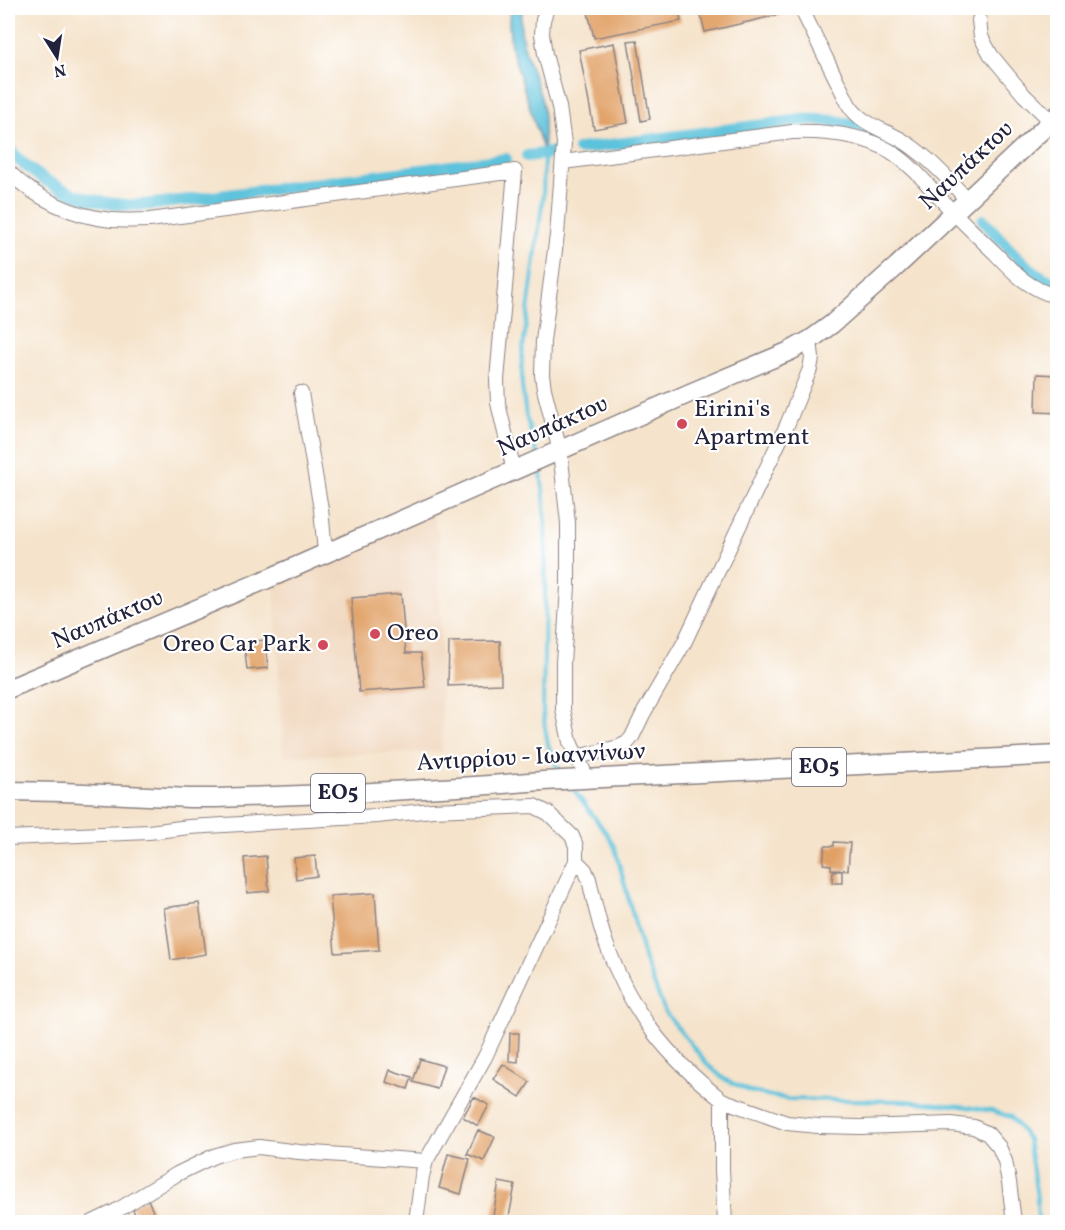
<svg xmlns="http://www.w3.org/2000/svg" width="1065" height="1230" viewBox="0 0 1065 1230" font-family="Vollkorn,serif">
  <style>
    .built { fill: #f0d6bc }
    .water { fill: #5dc2db; stroke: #40728b; stroke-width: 1.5 }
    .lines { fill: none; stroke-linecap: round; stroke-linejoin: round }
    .stream { stroke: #5dc2db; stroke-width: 4 }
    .canal { stroke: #5dc2db; stroke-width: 12 }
    .building { fill: #e1a166 }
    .minor-casing { stroke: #8c8283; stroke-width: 16 }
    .major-casing { stroke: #8c8283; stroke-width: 21 }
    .minor { stroke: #fff; stroke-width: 14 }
    .major { stroke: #fff; stroke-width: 18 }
    .poi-dot { fill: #d1495b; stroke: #fff; stroke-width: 2 }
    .labels { text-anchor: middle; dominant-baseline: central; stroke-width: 4.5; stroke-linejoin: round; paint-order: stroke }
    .shield { fill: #fff; stroke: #646476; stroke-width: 1.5 }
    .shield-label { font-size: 22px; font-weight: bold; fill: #22223b }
    .street-label { font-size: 24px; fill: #22223b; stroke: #fff }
    .poi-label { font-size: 24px; fill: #22223b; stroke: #fff; text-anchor: start }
  </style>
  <rect width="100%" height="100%" fill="#fff"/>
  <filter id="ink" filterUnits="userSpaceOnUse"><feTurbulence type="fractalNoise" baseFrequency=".0167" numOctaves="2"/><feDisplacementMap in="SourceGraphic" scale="12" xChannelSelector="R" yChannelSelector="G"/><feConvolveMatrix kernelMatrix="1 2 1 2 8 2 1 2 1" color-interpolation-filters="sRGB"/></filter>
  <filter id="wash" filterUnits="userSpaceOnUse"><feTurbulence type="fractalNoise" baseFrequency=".008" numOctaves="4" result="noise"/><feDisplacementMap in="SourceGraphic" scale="24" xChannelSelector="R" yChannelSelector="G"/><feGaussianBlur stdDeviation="1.35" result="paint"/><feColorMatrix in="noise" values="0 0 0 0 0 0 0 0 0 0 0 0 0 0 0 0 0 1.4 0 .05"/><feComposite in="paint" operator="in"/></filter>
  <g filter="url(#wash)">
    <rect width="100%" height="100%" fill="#f5e3cb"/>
    <path class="built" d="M432,516L439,536L442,752L283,756L274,583Z"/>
    <path class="water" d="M510,8H523C514,39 535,72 542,102C546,117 543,138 544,153L511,47L509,23Z"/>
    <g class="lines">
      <path class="stream" d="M537,455L526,416L522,386V357L543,197L544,153
        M540,465L545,505L546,535L543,713C546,736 548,756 562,774
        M570,785L607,834L615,848L645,961L665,1012L708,1065L724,1079L751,1092L787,1099L904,1101L961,1106L992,1111L1011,1117L1028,1139L1037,1197L1038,1222"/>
      <path class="canal" d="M8,148C36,182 80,202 125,205C146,206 168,202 189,200L506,159
        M579,149L801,120C828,119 852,122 877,132
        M527,156L557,152
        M983,220C1004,242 1028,275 1058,284"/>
    </g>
    <g id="blocks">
      <path class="building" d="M587,8H678L681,21L594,38Z
        M699,8H789L790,12L705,32Z
        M637,40L650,119L641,121L628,41Z
        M614,43L628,123L594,129L579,50Z
        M1037,374L1058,375V413L1036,412Z
        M401,594L406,653H421L425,687L359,692L351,598Z
        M265,640L268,668L247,670L244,642Z
        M500,641L501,684L448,686L449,642Z
        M834,842L850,843L848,870L831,869V865L823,864L825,846H834Z
        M266,856L269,891L247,893L244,858Z
        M315,856L317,876L296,879L294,858Z
        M833,871H842V883H832Z
        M375,893L379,950L335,953L330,896Z
        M199,903L206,954L171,960L164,908Z
        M510,1033H519L518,1062L509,1061Z
        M420,1059L444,1066L437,1089L413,1082Z
        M503,1064L530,1082L520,1097L493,1079Z
        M390,1070L412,1077L408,1089L386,1082Z
        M474,1097L489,1105L478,1126L463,1117Z
        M478,1130L495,1137L484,1161L467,1154Z
        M448,1154L470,1159L461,1194L439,1188Z
        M499,1182L515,1185L508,1222L492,1221Z
        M148,1199L155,1217L138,1222L131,1205Z"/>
    </g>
  </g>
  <g filter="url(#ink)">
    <use href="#blocks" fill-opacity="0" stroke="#8c8283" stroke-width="1.5"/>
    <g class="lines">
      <defs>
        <path id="minor" d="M547,8L543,20L542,34L545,54L559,107L564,143L557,235L543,341L542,375L544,389L560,451L568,523V586L565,635L563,662V709L570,742L587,778
          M801,8L849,105C862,126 888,130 908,144C930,159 949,179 966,199
          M979,20L981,37L991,55L1024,95L1051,121
          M563,162L792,132C825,131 861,134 890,151C908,162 923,179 937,195C955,215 975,234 995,253C1015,274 1029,289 1058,297
          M8,171C34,198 75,217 112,220C125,221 138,220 150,220L515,171L497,380L498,403L514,471
          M301,393L321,509L325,552
          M577,757L619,747L627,743L632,737L643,714L684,643L787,425L810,369L812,358L810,340
          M8,838L149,832L189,827L377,816L432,810L534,806L548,813L572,836L576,846V861L485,1057L426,1161L422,1176L416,1222
          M576,861L585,870L589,879C594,902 599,925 607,946C631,1012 667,1057 722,1100L787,1123L818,1126L860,1127L951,1124L974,1127L988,1134L999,1147L1005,1161L1009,1182L1014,1222
          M722,1100V1170L725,1222
          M93,1222L116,1211L177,1174L214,1156L234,1150L259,1147L299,1152L426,1161"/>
        <path id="major" d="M8,689L272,577L690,393L790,351L810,340L832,324L897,266L1058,115
          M8,791L63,792L190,798H217L356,793L475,786L543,781L1058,755"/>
      </defs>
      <use href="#minor" class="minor-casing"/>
      <use href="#major" class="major-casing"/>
      <use href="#minor" class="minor"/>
      <use href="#major" class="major"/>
    </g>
  </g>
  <g class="poi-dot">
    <circle cx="682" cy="424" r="6"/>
    <circle cx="375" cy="634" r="6"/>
    <circle cx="323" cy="645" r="6"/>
  </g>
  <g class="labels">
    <g class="shield">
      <rect x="792" y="748" width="54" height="38" rx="4.5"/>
      <rect x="311" y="774" width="54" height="38" rx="4.5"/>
    </g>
    <g class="shield-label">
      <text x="819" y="767">ΕΟ5</text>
      <text x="338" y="793">ΕΟ5</text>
    </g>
    <g class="street-label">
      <text transform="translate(967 166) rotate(-43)">Ναυπάκτου</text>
      <text transform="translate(553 427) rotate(-24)">Ναυπάκτου</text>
      <text transform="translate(108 620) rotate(-23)">Ναυπάκτου</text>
      <text transform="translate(531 758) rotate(-3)">Αντιρρίου - Ιωαννίνων</text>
    </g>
    <g class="poi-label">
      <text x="694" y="410">Eirini's<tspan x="694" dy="28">Apartment</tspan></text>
      <text x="387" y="634">Oreo</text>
      <text x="311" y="645" text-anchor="end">Oreo Car Park</text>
    </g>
  </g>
  <rect width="1065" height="1230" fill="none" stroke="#fff" stroke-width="30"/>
  <g transform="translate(57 57) rotate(168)" stroke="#ffffff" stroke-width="4.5" paint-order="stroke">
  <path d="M0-4.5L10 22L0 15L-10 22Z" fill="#22223b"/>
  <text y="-9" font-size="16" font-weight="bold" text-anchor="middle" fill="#22223b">N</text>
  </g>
</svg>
